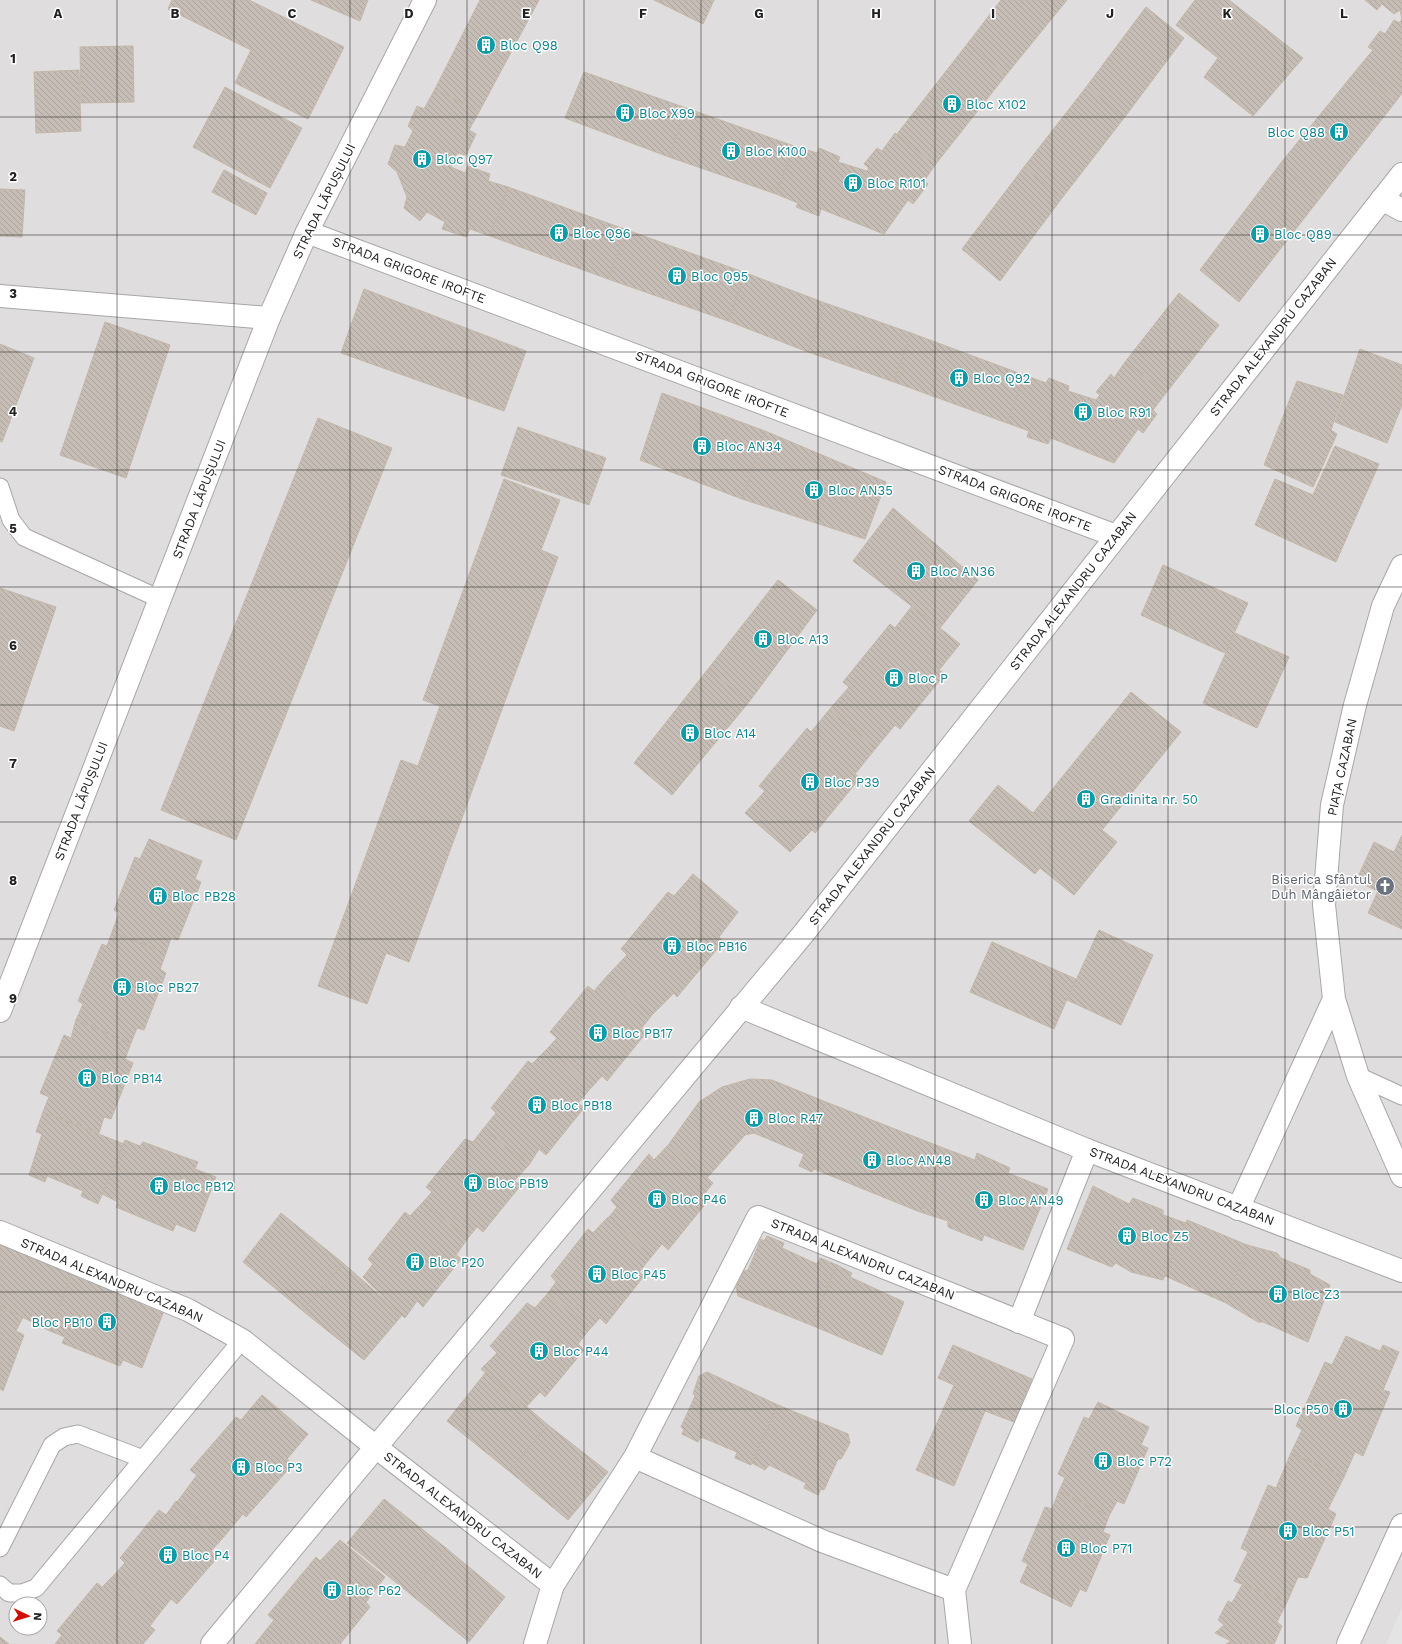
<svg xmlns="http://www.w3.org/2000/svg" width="1402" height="1644" viewBox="0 0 1402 1644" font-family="'Work Sans',sans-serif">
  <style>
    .residential { fill: #dfdddd; fill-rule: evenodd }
    .parking { fill: #e4e4e4 }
    .building { fill: url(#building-back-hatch); stroke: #c3b6a8 }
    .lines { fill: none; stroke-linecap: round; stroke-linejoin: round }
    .service-casing { stroke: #a7a7a7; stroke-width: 19 }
    .pedestrian-casing { stroke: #a7a7a7; stroke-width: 24 }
    .minor-casing { stroke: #a7a7a7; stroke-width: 24 }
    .tertiary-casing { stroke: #a7a7a7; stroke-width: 24 }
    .service { stroke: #fff; stroke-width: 17 }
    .pedestrian { stroke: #fff; stroke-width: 22 }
    .minor { stroke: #fff; stroke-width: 22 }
    .tertiary { stroke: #fff; stroke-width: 22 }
    .grid { fill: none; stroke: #202020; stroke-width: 1; stroke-opacity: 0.55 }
    .labels { text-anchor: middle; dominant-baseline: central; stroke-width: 3; stroke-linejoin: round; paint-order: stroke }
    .culture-label { font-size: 13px; fill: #0d838f; stroke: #fff; text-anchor: start }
    .street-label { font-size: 13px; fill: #202020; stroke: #fff }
    .worship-label { font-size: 13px; fill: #5b616d; stroke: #fff; text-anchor: end }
    .grid-label { font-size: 13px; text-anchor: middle; font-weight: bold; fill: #202020; stroke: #fff; stroke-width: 3; stroke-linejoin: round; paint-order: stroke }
  </style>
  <defs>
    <pattern id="building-back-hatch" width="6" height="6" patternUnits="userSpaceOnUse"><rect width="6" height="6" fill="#c6beb6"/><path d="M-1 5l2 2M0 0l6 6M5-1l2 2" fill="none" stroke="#aaa39c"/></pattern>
  </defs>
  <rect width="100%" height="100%" fill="#f1eee7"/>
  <path class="residential" d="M0,0H1402V1644H0ZM16,1604H40V1628H16Z"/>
  <path class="parking" d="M1402,1608V1644H1386Z"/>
  <path class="building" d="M172,0H249L344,47L308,119L235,83L251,50L168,9Z
    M311,0H368L360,21Z
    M480,0H539L479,112L435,89Z
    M654,0H714L703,24Z
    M1001,0H1067L1006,75L968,43Z
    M1195,0H1229L1303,58L1253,116L1204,77L1218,58L1176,25Z
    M1365,0H1402V93L1397,100L1358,68L1373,50L1368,47L1380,31L1385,34L1394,20L1399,23L1402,19L1400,10L1394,14L1382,4L1377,10Z
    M1146,7L1184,38L1124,118L1087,86Z
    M968,43L1006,75L935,165L897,134Z
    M133,46L134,102L81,103L80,47Z
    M1358,68L1397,100L1320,198L1280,164Z
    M79,70L81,131L36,133L34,72Z
    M584,72L686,108L669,157L565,118Z
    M1087,86L1124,118L1062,198L1024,167Z
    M225,87L302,128L270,188L193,147Z
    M435,89L479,112L469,130L476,134L466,155L457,153L451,167L465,173L468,166L490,174L488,181L508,187L490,236L470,229L466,237L442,229L445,222L427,212L420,221L404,208L407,197L397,172L388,164L395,145L405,147L413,131L408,126L417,106L424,109Z
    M686,108L794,146L776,194L669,157Z
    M895,133L935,165L924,181L928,184L913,204L908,200L884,234L821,209L819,216L796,207L798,203L776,194L794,146L817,153L819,148L840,157L838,162L867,171L869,168L864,164L877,148L882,151Z
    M1280,164L1320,198L1239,302L1200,270Z
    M1024,167L1062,198L1000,281L962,249Z
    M224,170L267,193L256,215L212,192Z
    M508,187L627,230L608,279L490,236Z
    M0,189L25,190L22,237L0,236Z
    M627,230L746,273L728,321L608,279Z
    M746,273L825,303L808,352L728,321Z
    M364,289L526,351L504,411L341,353Z
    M1179,293L1219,325L1166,393L1125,362Z
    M825,303L911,333L894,382L808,352Z
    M105,322L170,345L126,478L60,455Z
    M911,333L1024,375L1007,423L894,382Z
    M0,344L34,358L2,442L0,441Z
    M1360,349L1402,365V405L1387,443L1335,422Z
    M1125,362L1166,393L1153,410L1157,414L1143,433L1138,429L1114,463L1051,438L1048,444L1027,437L1029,431L1007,423L1024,375L1046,383L1049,378L1069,386L1068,391L1096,400L1100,395L1096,392L1111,374L1114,378Z
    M1297,381L1343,395L1331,430L1337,434L1313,487L1264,465Z
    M662,393L765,431L742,499L640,460Z
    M318,418L392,448L236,840L161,810Z
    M518,427L606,458L589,505L501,475Z
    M765,431L886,482L865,539L742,499Z
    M1335,446L1379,464L1336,562L1255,525L1275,479L1313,495Z
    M504,479L560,500L541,550L558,557L409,962L386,953L367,1004L318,986L401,760L418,766L440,706L423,700Z
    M893,508L978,580L940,628L853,561Z
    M1163,565L1248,603L1225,653L1141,615Z
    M778,580L817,610L749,702L708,669Z
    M0,588L56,607L14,731L0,726Z
    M912,606L960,644L939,670L945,674L900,729L895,725L876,748L829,710L849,687L843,682L890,624L895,628Z
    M1235,633L1289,657L1257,728L1203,703Z
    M708,669L749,702L672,795L634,763Z
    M1131,692L1181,732L1102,830L1117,842L1074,895L1040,868L1035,874L969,821L998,785L1033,813Z
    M829,710L876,748L855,774L860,778L815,833L812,830L790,852L745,813L765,791L759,786L807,728L811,732Z
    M1402,835V929L1368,913L1378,891L1356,881L1374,842L1394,852Z
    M149,839L202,861L195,879L201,882L178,940L171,938L166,953L112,932L119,913L114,910L135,857L140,859Z
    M693,874L738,912L719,937L723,942L677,997L674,993L652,1015L607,976L627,955L621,949L668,892L674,896Z
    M1099,930L1153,955L1121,1025L1067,1000Z
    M112,932L166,953L160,969L166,973L144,1030L137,1028L131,1043L76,1020L83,1004L78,1001L102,944L107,946Z
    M992,942L1076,979L1054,1029L970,992Z
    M607,976L652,1015L641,1029L646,1033L607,1081L602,1076L591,1088L548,1048L557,1038L550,1032L588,986L594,991Z
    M76,1020L131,1043L125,1059L133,1063L111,1119L104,1117L99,1133L43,1112L49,1097L40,1093L64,1035L71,1038Z
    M548,1048L591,1088L578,1103L584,1108L546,1155L539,1149L529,1165L483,1129L496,1113L491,1108L528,1061L532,1064Z
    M750,1079L772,1080L826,1102L804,1154L754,1133L745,1135L707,1178L669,1144L699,1102L722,1087Z
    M826,1102L946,1149L920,1212L814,1169L812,1172L799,1166Z
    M43,1112L124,1144L98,1204L81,1196L83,1191L47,1176L45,1182L29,1175L42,1134L36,1132Z
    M483,1129L529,1165L514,1181L521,1185L483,1232L477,1227L468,1238L423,1202L432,1192L426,1187L465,1139L473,1142Z
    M125,1140L140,1146L143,1142L198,1162L195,1169L216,1177L195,1232L176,1224L173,1231L116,1207L118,1202L102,1194Z
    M669,1144L713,1183L701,1198L707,1202L668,1250L662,1244L652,1256L609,1217L617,1207L611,1200L649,1154L654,1160Z
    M946,1149L975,1160L977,1153L1010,1168L1008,1173L1048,1189L1023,1250L984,1235L982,1241L948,1227V1221L920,1212Z
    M1093,1186L1129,1204L1133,1198L1163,1210V1215L1186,1223L1163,1280L1131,1272L1116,1263L1112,1267L1067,1249Z
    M423,1202L468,1238L456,1255L461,1259L423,1307L417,1301L405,1318L363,1277L373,1264L368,1259L405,1212L410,1216Z
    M281,1213L343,1263L303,1311L243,1262Z
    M608,1217L652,1256L639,1272L644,1276L606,1324L600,1318L589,1330L548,1293L556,1282L551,1276L588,1229L593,1233Z
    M1187,1220L1247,1245L1226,1303L1165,1276Z
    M767,1236L784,1243L782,1248L817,1264L820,1258L837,1265L811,1325L738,1296L736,1287L744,1271L748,1270L761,1239L764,1241Z
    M2,1241L20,1252L55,1267L56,1264L73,1270L50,1331L0,1306V1245Z
    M1247,1245L1277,1253L1281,1258L1310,1270V1274L1330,1285L1308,1342L1263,1322H1258L1226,1303Z
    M343,1263L402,1315L364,1360L303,1311Z
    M837,1265L852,1273L850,1277L904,1302L882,1355L811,1325Z
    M72,1275L87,1282L90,1277L145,1297L142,1305L163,1313L142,1368L123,1360L120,1366L62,1343L65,1337L50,1331Z
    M548,1293L589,1330L578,1344L584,1350L545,1397L540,1392L526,1407L481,1369L497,1353L490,1346L527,1303L535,1308Z
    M0,1306L23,1317L16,1331L24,1335L3,1391L0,1389Z
    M1346,1336L1380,1351L1383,1345L1399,1352L1383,1390L1390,1392L1363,1456L1355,1452L1344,1477L1291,1453L1302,1430L1296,1426L1325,1362L1332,1365Z
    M953,1345L1032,1379L1014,1422L985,1411L954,1486L916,1470L954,1385L938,1378Z
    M486,1372L548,1425L509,1471L447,1421Z
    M707,1372L778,1405L751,1465L735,1458L737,1452L701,1437L698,1442L682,1434L684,1429L681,1427L695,1396L693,1394L699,1376Z
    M262,1395L308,1434L287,1459L293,1464L246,1517L243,1514L222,1539L177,1502L197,1475L190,1470L236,1417L241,1420Z
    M1098,1402L1149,1427L1141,1445L1148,1448L1124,1504L1117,1501L1109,1516L1059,1491L1065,1478L1058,1474L1084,1417L1089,1419Z
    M778,1405L848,1434L850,1443L841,1459H838L824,1490L821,1489L818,1495L804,1488L806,1483L769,1465L765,1470L752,1463Z
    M548,1425L608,1472L568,1520L509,1471Z
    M1291,1453L1344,1477L1328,1509L1336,1514L1307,1578L1298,1577L1287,1602L1234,1581L1248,1552L1241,1548L1268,1485L1276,1488Z
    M1059,1491L1109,1516L1103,1532L1110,1535L1086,1592L1080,1589L1071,1607L1020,1582L1028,1564L1022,1561L1045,1507L1052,1509Z
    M384,1499L446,1548L409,1593L347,1543Z
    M176,1501L222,1539L211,1551L217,1558L177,1604L171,1599L159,1614L114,1575L125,1563L120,1558L159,1510L166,1515Z
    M340,1540L385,1577L366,1602L370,1607L340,1644H255L274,1620L268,1615L316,1557L320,1561Z
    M446,1548L505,1597L469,1642L409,1593Z
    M114,1575L159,1614L150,1626L155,1630L143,1644H55L62,1635L57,1631L97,1583L102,1587Z
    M1242,1585L1287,1602L1277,1622L1282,1626L1274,1644H1226L1231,1641L1215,1633L1224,1625L1218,1620L1228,1601L1232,1603Z
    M0,1637L9,1644H0Z"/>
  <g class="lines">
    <defs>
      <path id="service" d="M0,487L11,520L24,537L160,599
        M1358,1076L1402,1096
        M0,1548L52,1445L64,1437L78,1434L143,1459
        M0,1585L9,1593H22L36,1588L242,1340"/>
      <path id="pedestrian" d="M1019,1322L1087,1150"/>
      <path id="minor" d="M1382,199L1402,210
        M307,232L1116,536
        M0,296L269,318
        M1402,566L1383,606L1355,705L1332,805L1324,905L1334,999L1358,1076L1402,1176
        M741,1007L1087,1150L1402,1271
        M1238,1209L1334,999
        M0,1232L188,1310L242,1340L386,1455L553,1585
        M635,1457L822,1541L954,1590
        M535,1644L553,1585L635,1457L758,1217L1063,1339L954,1590L960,1644
        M1348,1644L1402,1525"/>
      <path id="tertiary" d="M0,1011L269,318L307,232L425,0
        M212,1644L804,933L1402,174"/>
    </defs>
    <use href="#service" class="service-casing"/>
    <use href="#pedestrian" class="pedestrian-casing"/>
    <use href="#minor" class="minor-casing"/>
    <use href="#tertiary" class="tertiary-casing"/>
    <use href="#service" class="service"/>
    <use href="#pedestrian" class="pedestrian"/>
    <use href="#minor" class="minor"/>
    <use href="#tertiary" class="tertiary"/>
  </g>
  <path class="grid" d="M117,0V1644M234,0V1644M350,0V1644M467,0V1644M584,0V1644M701,0V1644M818,0V1644M935,0V1644M1052,0V1644M1168,0V1644M1285,0V1644M0,117H1402M0,235H1402M0,352H1402M0,470H1402M0,587H1402M0,705H1402M0,822H1402M0,939H1402M0,1057H1402M0,1174H1402M0,1292H1402M0,1409H1402M0,1527H1402"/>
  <defs>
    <symbol id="building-disc" viewBox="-11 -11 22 22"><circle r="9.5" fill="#0f9aa8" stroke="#fff"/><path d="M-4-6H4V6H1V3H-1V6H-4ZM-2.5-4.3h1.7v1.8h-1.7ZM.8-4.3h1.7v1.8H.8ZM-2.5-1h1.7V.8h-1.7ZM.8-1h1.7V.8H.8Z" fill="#fff"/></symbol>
    <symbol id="church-disc" viewBox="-11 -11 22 22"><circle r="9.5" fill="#6b7280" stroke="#fff"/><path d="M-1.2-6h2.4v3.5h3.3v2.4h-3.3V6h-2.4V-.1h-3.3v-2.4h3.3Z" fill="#fff"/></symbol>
  </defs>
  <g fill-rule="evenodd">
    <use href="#building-disc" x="475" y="34" width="22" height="22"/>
    <use href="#building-disc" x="941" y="93" width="22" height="22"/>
    <use href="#building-disc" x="614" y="102" width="22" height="22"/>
    <use href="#building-disc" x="1328" y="121" width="22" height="22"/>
    <use href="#building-disc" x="720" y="140" width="22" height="22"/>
    <use href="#building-disc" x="411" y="148" width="22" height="22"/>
    <use href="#building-disc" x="842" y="172" width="22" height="22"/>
    <use href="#building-disc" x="548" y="222" width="22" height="22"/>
    <use href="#building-disc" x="1249" y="223" width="22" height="22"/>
    <use href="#building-disc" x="666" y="265" width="22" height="22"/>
    <use href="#building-disc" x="948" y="367" width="22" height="22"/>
    <use href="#building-disc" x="1072" y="401" width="22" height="22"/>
    <use href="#building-disc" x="691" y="435" width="22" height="22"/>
    <use href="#building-disc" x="803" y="479" width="22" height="22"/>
    <use href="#building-disc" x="905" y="560" width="22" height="22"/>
    <use href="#building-disc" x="752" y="628" width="22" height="22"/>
    <use href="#building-disc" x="883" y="667" width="22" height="22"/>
    <use href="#building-disc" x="679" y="722" width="22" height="22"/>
    <use href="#building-disc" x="799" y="771" width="22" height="22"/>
    <use href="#building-disc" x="1075" y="788" width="22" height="22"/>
    <use href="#church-disc" x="1374" y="875" width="22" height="22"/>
    <use href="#building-disc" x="147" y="885" width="22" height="22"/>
    <use href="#building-disc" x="661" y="935" width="22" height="22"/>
    <use href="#building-disc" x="111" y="976" width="22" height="22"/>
    <use href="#building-disc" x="587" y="1022" width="22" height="22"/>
    <use href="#building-disc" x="76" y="1067" width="22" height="22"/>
    <use href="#building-disc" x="526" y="1094" width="22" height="22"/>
    <use href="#building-disc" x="743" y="1107" width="22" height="22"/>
    <use href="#building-disc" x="861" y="1149" width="22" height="22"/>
    <use href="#building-disc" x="462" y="1172" width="22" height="22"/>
    <use href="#building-disc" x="148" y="1175" width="22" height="22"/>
    <use href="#building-disc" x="646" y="1188" width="22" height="22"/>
    <use href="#building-disc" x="973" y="1189" width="22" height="22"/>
    <use href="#building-disc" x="1116" y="1225" width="22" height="22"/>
    <use href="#building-disc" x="404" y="1251" width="22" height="22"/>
    <use href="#building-disc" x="586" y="1263" width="22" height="22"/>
    <use href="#building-disc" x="1267" y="1283" width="22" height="22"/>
    <use href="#building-disc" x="96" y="1311" width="22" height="22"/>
    <use href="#building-disc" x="528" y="1340" width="22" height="22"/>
    <use href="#building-disc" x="1332" y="1398" width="22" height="22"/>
    <use href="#building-disc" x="1092" y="1450" width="22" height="22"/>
    <use href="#building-disc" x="230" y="1456" width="22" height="22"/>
    <use href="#building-disc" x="1277" y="1520" width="22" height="22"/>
    <use href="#building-disc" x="1055" y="1537" width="22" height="22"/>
    <use href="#building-disc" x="157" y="1544" width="22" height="22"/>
    <use href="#building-disc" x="321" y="1579" width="22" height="22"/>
  </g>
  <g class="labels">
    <g class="culture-label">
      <text x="500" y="45">Bloc Q98</text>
      <text x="966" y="104">Bloc X102</text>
      <text x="639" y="113">Bloc X99</text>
      <text x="1325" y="132" text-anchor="end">Bloc Q88</text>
      <text x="745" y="151">Bloc K100</text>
      <text x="436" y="159">Bloc Q97</text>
      <text x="867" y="183">Bloc R101</text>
      <text x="573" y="233">Bloc Q96</text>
      <text x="1274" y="234">Bloc Q89</text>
      <text x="691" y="276">Bloc Q95</text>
      <text x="973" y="378">Bloc Q92</text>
      <text x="1097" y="412">Bloc R91</text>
      <text x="716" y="446">Bloc AN34</text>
      <text x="828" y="490">Bloc AN35</text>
      <text x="930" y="571">Bloc AN36</text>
      <text x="777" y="639">Bloc A13</text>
      <text x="908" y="678">Bloc P</text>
      <text x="704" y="733">Bloc A14</text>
      <text x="824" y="782">Bloc P39</text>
      <text x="1100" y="799">Gradinita nr. 50</text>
      <text x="172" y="896">Bloc PB28</text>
      <text x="686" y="946">Bloc PB16</text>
      <text x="136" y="987">Bloc PB27</text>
      <text x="612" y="1033">Bloc PB17</text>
      <text x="101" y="1078">Bloc PB14</text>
      <text x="551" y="1105">Bloc PB18</text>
      <text x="768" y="1118">Bloc R47</text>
      <text x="886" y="1160">Bloc AN48</text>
      <text x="487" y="1183">Bloc PB19</text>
      <text x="173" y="1186">Bloc PB12</text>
      <text x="671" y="1199">Bloc P46</text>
      <text x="998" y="1200">Bloc AN49</text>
      <text x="1141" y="1236">Bloc Z5</text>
      <text x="429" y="1262">Bloc P20</text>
      <text x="611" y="1274">Bloc P45</text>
      <text x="1292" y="1294">Bloc Z3</text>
      <text x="93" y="1322" text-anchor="end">Bloc PB10</text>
      <text x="553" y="1351">Bloc P44</text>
      <text x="1329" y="1409" text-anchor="end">Bloc P50</text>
      <text x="1117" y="1461">Bloc P72</text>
      <text x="255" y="1467">Bloc P3</text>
      <text x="1302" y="1531">Bloc P51</text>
      <text x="1080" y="1548">Bloc P71</text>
      <text x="182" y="1555">Bloc P4</text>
      <text x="346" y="1590">Bloc P62</text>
    </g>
    <g class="street-label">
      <text transform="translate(324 201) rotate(-64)">STRADA LĂPUȘULUI</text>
      <text transform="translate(409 270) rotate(21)">STRADA GRIGORE IROFTE</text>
      <text transform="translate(1273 337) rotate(-52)">STRADA ALEXANDRU CAZABAN</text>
      <text transform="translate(712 384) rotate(21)">STRADA GRIGORE IROFTE</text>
      <text transform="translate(1015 498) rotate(21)">STRADA GRIGORE IROFTE</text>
      <text transform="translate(199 499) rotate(-69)">STRADA LĂPUȘULUI</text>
      <text transform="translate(1073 591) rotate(-52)">STRADA ALEXANDRU CAZABAN</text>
      <text transform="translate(1342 767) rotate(-78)">PIAȚA CAZABAN</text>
      <text transform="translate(81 801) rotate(-69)">STRADA LĂPUȘULUI</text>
      <text transform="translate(872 846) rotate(-52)">STRADA ALEXANDRU CAZABAN</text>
      <text transform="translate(1182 1186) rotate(21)">STRADA ALEXANDRU CAZABAN</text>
      <text transform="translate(863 1259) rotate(22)">STRADA ALEXANDRU CAZABAN</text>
      <text transform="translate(112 1280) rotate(23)">STRADA ALEXANDRU CAZABAN</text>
      <text transform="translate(463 1515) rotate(38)">STRADA ALEXANDRU CAZABAN</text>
    </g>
    <g class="worship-label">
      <text x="1371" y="879">Biserica Sfântul<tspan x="1371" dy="15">Duh Mângâietor</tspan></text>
    </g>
  </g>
  <g class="grid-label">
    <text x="58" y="18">A</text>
    <text x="175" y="18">B</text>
    <text x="292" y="18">C</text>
    <text x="409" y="18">D</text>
    <text x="526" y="18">E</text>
    <text x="643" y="18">F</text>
    <text x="759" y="18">G</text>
    <text x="876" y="18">H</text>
    <text x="993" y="18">I</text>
    <text x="1110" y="18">J</text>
    <text x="1227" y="18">K</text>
    <text x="1344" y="18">L</text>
    <text x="13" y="63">1</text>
    <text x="13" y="181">2</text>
    <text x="13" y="298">3</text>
    <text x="13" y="416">4</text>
    <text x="13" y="533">5</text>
    <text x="13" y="650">6</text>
    <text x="13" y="768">7</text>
    <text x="13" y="885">8</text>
    <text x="13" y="1003">9</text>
  </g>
  <g transform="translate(28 1616) rotate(94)"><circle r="19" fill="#ffffff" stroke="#a6a6a6"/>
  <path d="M0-3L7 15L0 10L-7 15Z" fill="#d10e00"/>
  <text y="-6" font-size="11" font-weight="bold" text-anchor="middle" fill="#202020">N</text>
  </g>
</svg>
